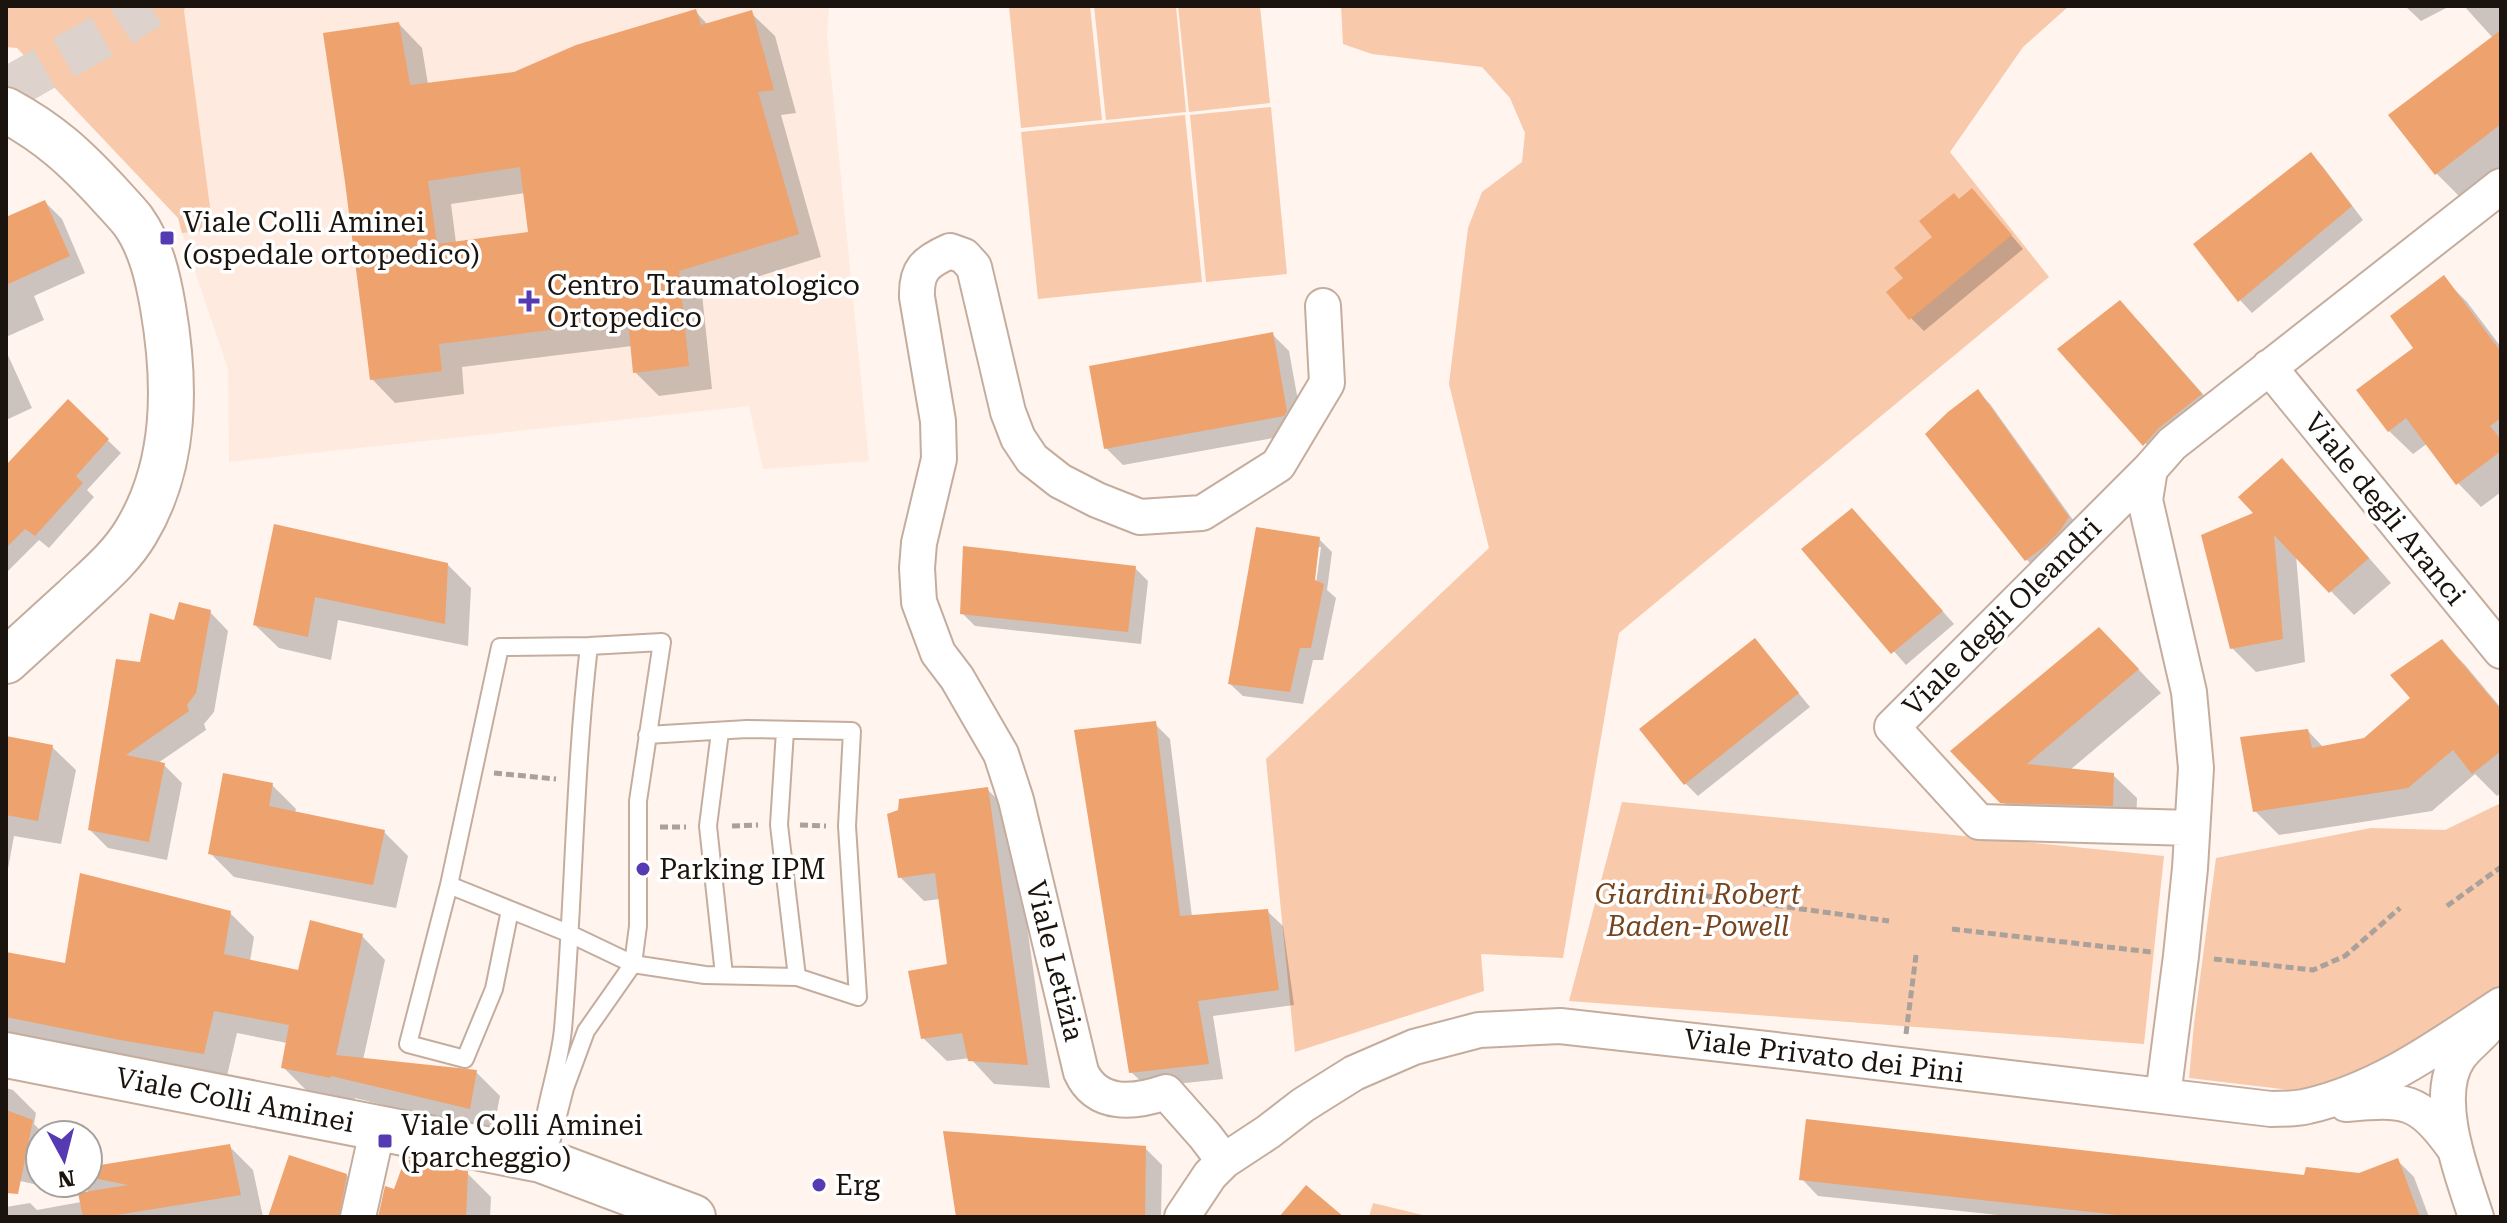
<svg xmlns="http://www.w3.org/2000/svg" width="2507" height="1223" viewBox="0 0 2507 1223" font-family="'Roboto Serif',serif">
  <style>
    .built { fill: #feeade }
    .green { fill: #f8c9ab }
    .shadow { fill: #0003; fill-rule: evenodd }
    .building { fill: #eea26d; fill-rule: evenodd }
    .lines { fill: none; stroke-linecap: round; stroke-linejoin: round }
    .motorway-tunnel { stroke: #ddd2cc; stroke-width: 44; stroke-dasharray: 44 22; stroke-linecap: butt }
    .service-casing { stroke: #c5ad9e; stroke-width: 20 }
    .minor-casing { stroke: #c5ad9e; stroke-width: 38 }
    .secondary-casing { stroke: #c5ad9e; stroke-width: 48 }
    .path { stroke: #aba19b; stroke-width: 5; stroke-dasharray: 8 4; stroke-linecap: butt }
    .service { stroke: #fff; stroke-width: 16 }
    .minor { stroke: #fff; stroke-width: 34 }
    .secondary { stroke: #fff; stroke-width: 44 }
    .poi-dot { fill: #553ab2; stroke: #fff; stroke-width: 3 }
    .labels { text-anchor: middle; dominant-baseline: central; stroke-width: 7; stroke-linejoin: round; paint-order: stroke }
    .poi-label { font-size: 28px; fill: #1b130d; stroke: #fff; text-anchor: start }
    .street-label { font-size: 28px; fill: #1b130d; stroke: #fff }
    .park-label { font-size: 28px; font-style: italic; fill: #75431d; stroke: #fff }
  </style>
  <rect width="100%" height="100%" fill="#fff4ee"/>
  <path class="built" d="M186,6H829L827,35L869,461L763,469L749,406L229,462L228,369L182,233L212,230L184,10Z"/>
  <path class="green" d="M6,6H186L184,10L213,230L182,233L178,218L17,48L6,47Z
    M1009,6H1090L1102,120L1021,128Z
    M1094,6H1176L1186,112L1106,120Z
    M1178,6H1260L1270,103L1189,112Z
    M1341,6H2069L2023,47L1950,152L2049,277L1619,633L1563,958L1481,954L1484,991L1295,1052L1266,759L1489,548L1449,384L1468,228L1482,192L1522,162L1525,133L1510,98L1482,67L1372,54L1343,44Z
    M1271,107L1287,274L1206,282L1190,115Z
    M1185,115L1202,282L1038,299L1021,132Z
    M1622,802L2164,856L2144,1044L1569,1001Z
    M2501,803V993L2395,1062L2299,1091L2189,1078L2194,1024L2216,858L2371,828L2445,830Z
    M1373,1203L1431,1217H1369Z"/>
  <path class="shadow" d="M2405,6H2450L2421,21Z
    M2464,6H2501V166L2460,197L2437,174L2391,116L2493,38Z
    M695,11L708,25L751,13L775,36L796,113L781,115L821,257L702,294L712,389L659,396L635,372L632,346L462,367L464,394L395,403L372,379L399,24L422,48L428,84L515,74ZM525,193L530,233L456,243L451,204Z
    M2311,154L2323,167L2363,220L2252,313L2240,300Z
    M1959,201L1984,203L2023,249L1924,331L1911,318L1906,279Z
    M45,202L62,219L85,273L34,296L44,320L6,337V220Z
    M2443,278L2467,302L2501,347V492L2481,507L2458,483L2428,443L2413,454L2389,431L2416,348Z
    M2120,303L2143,326L2224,418L2168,468L2060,349Z
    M1272,334L1289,351L1303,428L1301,433L1123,465L1106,448Z
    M6,351L32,408L6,420Z
    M1978,392L1990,404L2081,531L2039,572L2026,559Z
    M68,402L121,453L87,490L94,497L49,548L39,540L6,573V467Z
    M2305,485L2391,583L2354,615L2296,555L2305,662L2256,672L2232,648L2256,513Z
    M1864,523L1954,624L1906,665L1804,549Z
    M276,526L447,564L471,588L468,646L338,620L331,660L279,648L255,625Z
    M1319,539L1332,552L1327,590L1336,598L1323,660H1313L1303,704L1243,696L1230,684ZM1317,547H1321L1315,591L1311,590Z
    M1135,568L1148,581L1141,644L975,626L962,613Z
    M210,612L228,631L214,712L204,724L206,730L158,763L164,765L182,783L167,860L108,848L90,830L142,664Z
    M1755,640L1810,707L1698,796L1685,783Z
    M2442,642L2465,665L2501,708V793L2497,796L2475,774L2432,811L2279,835L2255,811L2308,731L2324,748L2365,740L2412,699Z
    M2123,653L2161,693L2070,770L2113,775L2137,798L2136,829L2026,825L1953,752Z
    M1155,724L1170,739L1192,917L1267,911L1283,926L1294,1005L1213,1016L1223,1079L1147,1087L1131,1072Z
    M6,738L52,747L76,770L61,844L14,836L6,880Z
    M272,785L296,809L295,813L384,832L408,856L396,908L234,877L210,853Z
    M988,790L1011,813L1050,1088L994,1084L970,1058L947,1061L923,1038L950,966L940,899L924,901L900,877Z
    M230,913L254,937L250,961L299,973L362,936L385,960L363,1060L476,1072L500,1096L493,1132L355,1098L354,1100L306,1090L283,1067L287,1043L237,1033L227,1076L6,1035V954L67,965Z
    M6,1088L13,1090L36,1113L34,1124L45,1135H40V1183H48V1187L6,1178Z
    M229,1146L253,1170L263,1217H6V1207L30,1203L37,1210L81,1202L90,1193L80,1183H88V1169Z
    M1145,1148L1162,1165L1161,1217H958Z
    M2398,1161L2414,1177L2429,1217H2017L1818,1196L1802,1179L2305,1177L2359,1175Z
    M467,1173L491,1197L490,1217H381Z
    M346,1175L370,1199L366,1217H270Z"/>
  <path class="building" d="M696,9L701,25L752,10L774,90L758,92L799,234L679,271L689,366L633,373L628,320L439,344L442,371L370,380L345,182L323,33L399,22L410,85L514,72L576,45ZM520,167L528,232L437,244L428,181Z
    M2501,30V124L2435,175L2388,115Z
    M2311,152L2352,206L2238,302L2193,244Z
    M1972,188L2012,235L1909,320L1886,292L1903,278L1894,268L1932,237L1919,221L1954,193L1959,199Z
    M45,200L70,256L6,285V217Z
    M2444,275L2501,352V418L2490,426L2501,440V451L2456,485L2406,418L2388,432L2356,390L2413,348L2390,316Z
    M2120,300L2202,394L2159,428L2143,446L2057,349Z
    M1273,332L1287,411L1284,416L1104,449L1089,366Z
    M1978,389L2069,517L2060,531L2044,547L2025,561L1925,434L1948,412Z
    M68,399L109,439L76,476L83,483L35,536L25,529L6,548V465Z
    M2282,458L2369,558L2329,593L2274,535L2283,639L2230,649L2201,535L2253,513L2238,497Z
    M1852,508L1943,611L1891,654L1801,549Z
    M274,524L448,563L445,624L315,597L308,637L253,625Z
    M1256,527L1320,537L1315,580L1324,584L1311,648H1300L1290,692L1228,684Z
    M963,546L1136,566L1128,632L960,614Z
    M179,602L211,610L196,693L187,705L189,711L126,755L165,763L149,842L88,830L116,659L140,662L150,613L174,620Z
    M2099,627L2139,669L2027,764L2114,773L2113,806L2000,803L1950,751Z
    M1755,638L1799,693L1684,785L1639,729Z
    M2442,639L2501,710V751L2472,774L2453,750L2408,788L2253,812L2240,737L2308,729L2312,748L2364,738L2410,698L2390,675Z
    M1156,721L1180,916L1268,909L1279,990L1198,1001L1209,1064L1129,1073L1074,730Z
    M6,736L53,745L38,821L6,815Z
    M223,773L273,783L269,806L385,830L373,885L208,854Z
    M988,787L1028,1065L968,1061L962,1033L921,1039L908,971L947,964L935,873L898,878L887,814L898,810L899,799Z
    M80,873L231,911L224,954L298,970L310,920L363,934L336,1055L477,1070L470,1109L331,1076V1078L281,1068L289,1025L214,1011L204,1054L120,1040L6,1017V952L65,963Z
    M6,1110L33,1120L18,1194L6,1193Z
    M1806,1119L2304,1175L2306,1167L2359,1173L2398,1158L2420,1217H2136L1799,1180Z
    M943,1131L1146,1146L1145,1217H956Z
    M230,1144L241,1195L104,1217H83L78,1193L128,1185L88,1177V1167Z
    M289,1155L347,1174L339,1217H268Z
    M405,1159L468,1171L466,1217H378L385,1186L394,1189Z
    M1306,1185L1344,1217H1279Z"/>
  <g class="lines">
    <path class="motorway-tunnel" d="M6,90L118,27L150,6"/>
    <defs>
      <path id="service" d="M785,731L779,825L797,977
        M720,732L708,826L724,975
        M449,885L500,647L589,646L662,642L638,801V926L633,964L586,1031L565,1088L552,1139L541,1158
        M510,910L494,989L465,1059L408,1044L449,885L568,933L633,964L705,975L797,977L858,997L847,826L852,731L747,729L647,735
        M541,1154C541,1112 559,1071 563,1029C574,901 574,773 589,646"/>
      <path id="minor" d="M2269,367L2501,651
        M2150,469L2145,500L2189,692L2196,768L2190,868L2181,956L2163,1096
        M2192,828L1979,822L1892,727L2150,469L2172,444L2501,186
        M2346,1104C2405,1099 2418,1098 2454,1148
        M1224,1161L1205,1136L1166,1092C1134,1103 1097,1107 1081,1072L1016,800L1001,754L957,678L938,653L919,602L917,568L919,543L939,459L938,421L917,297C916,270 925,262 950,251L964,256L974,267L1008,412L1018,438L1032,459L1060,481L1097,500L1140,517L1202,513L1278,465L1327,383L1323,306
        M358,1217L374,1145
        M1182,1217L1210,1175L1224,1161L1268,1132L1303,1105L1354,1073L1414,1047L1479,1030L1560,1026L1775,1050L2271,1109C2283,1109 2297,1109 2308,1106C2381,1089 2440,1045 2501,1005
        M2476,1217C2463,1176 2431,1097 2459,1057C2466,1047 2477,1039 2485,1030"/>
      <path id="secondary" d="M6,110C50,134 75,157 109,194C117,203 126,212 133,221C151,246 158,278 163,307C176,383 177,464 136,532C120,559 96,578 74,599C51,620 29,640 6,661
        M6,1055L541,1160L693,1217"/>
    </defs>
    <use href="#service" class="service-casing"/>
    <use href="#minor" class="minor-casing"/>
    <use href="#secondary" class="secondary-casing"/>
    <path class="path" d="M494,773L556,779
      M800,825L826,826
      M732,826L758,825
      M660,827H686
      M1692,894L1889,921
      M2447,906L2501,867
      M1952,929L2151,952
      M2214,959L2313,970L2345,956L2400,908
      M1906,1034L1916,955"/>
    <use href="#service" class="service"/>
    <use href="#minor" class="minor"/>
    <use href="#secondary" class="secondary"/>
  </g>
  <g class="poi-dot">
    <rect x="159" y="230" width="16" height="16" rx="4"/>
    <path d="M525 289h8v8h8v8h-8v8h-8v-8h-8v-8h8z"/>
    <circle cx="643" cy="869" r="8"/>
    <rect x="377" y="1133" width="16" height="16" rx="4"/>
    <circle cx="819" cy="1185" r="8"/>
  </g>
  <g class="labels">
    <g class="poi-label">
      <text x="183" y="222">Viale Colli Aminei<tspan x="183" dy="32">(ospedale ortopedico)</tspan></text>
      <text x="547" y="285">Centro Traumatologico<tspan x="547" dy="32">Ortopedico</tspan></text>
      <text x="659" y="869">Parking IPM</text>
      <text x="401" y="1125">Viale Colli Aminei<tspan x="401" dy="32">(parcheggio)</tspan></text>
      <text x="835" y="1185">Erg</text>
    </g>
    <g class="street-label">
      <text transform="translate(2385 509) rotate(51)">Viale degli Aranci</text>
      <text transform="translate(2002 617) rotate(-45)">Viale degli Oleandri</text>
      <text transform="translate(1055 961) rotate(76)">Viale Letizia</text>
      <text transform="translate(1824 1056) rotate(7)">Viale Privato dei Pini</text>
      <text transform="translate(235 1100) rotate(11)">Viale Colli Aminei</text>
    </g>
    <g class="park-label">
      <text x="1698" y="894">Giardini Robert<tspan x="1698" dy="32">Baden-Powell</tspan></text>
    </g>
  </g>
  <rect width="2507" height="1223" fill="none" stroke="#1b130d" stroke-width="16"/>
  <g transform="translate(64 1159) rotate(173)"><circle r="38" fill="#ffffff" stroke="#a4a19e" stroke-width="2"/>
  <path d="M0-6L14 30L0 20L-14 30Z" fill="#553ab2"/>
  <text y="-12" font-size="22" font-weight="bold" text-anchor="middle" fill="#1b130d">N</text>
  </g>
</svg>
